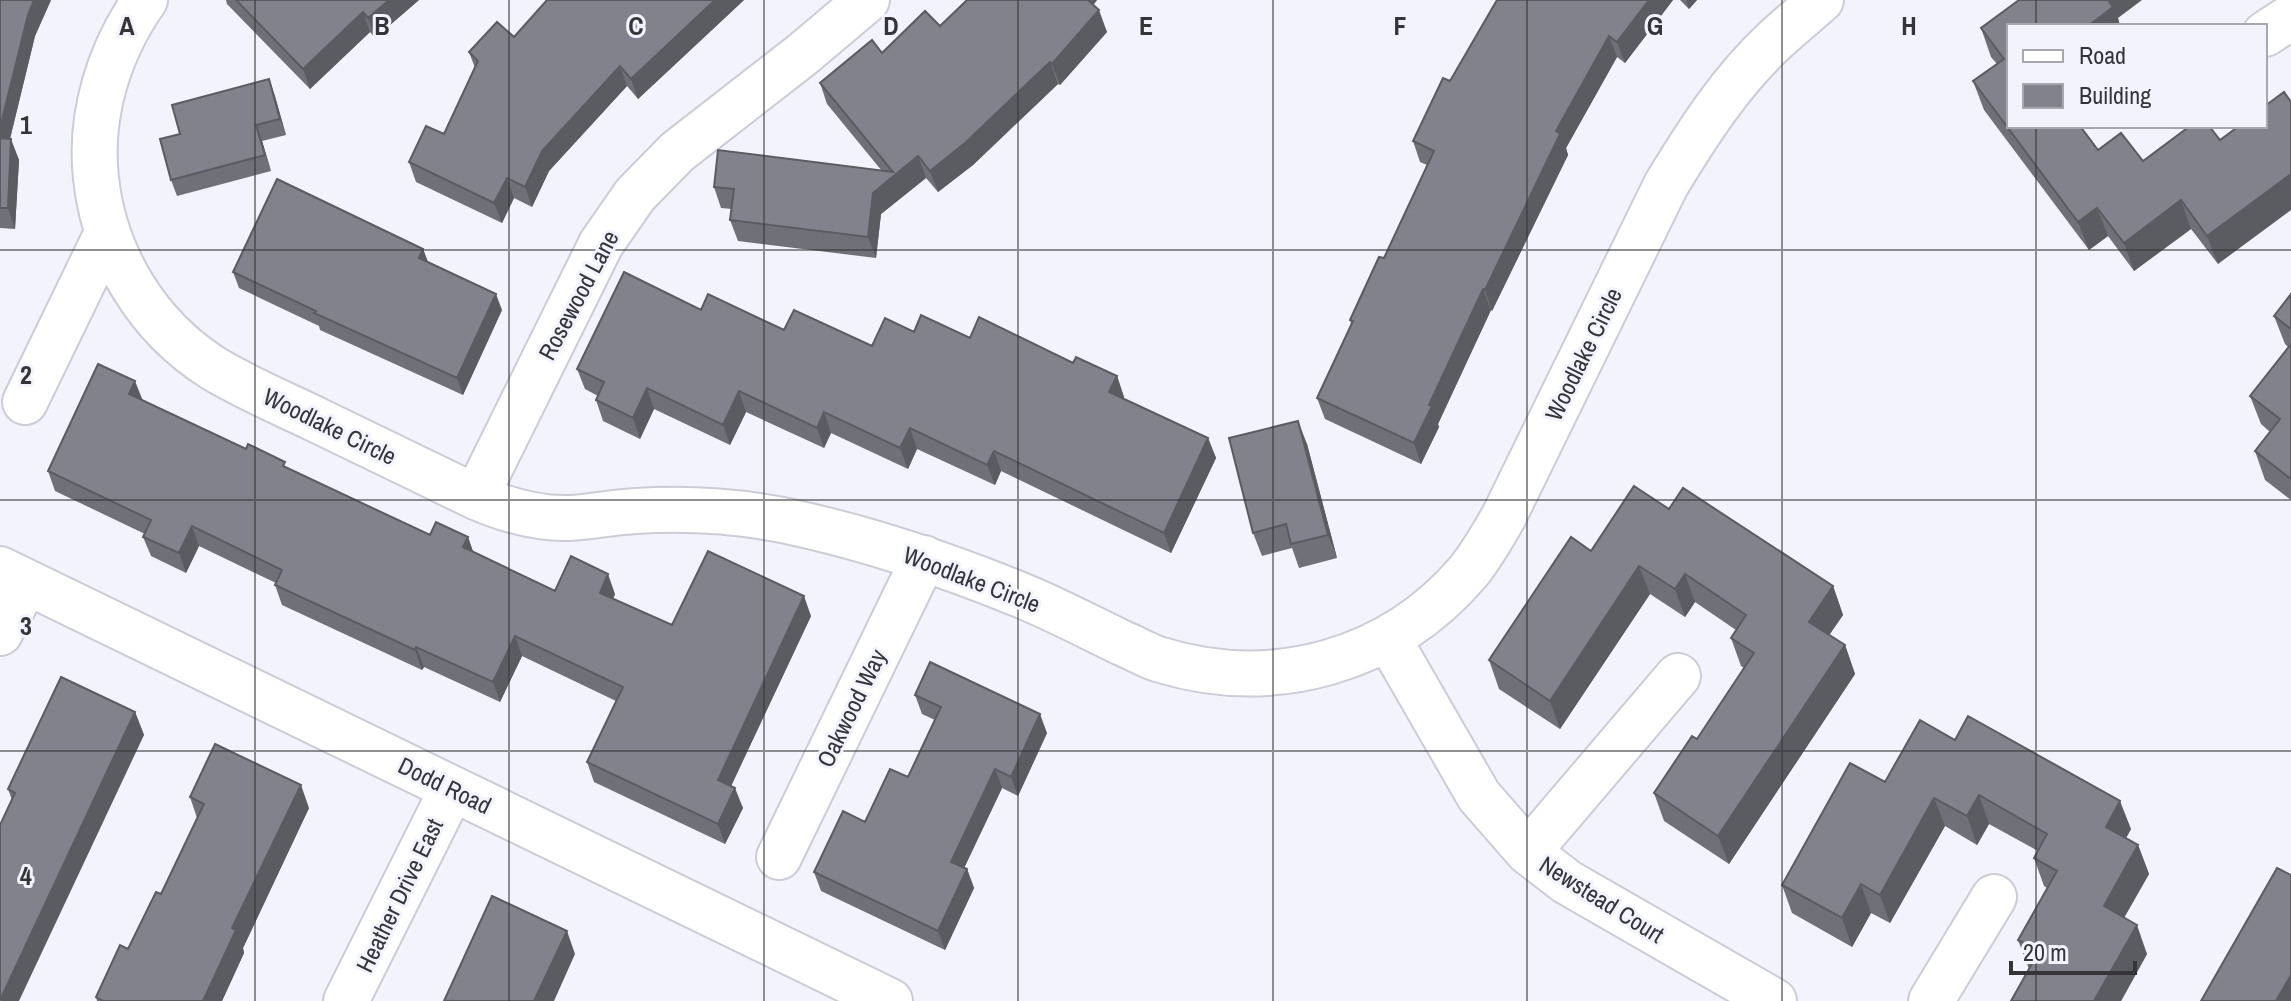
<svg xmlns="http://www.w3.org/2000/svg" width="2291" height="1001" viewBox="0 0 2291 1001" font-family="'Archivo Narrow',sans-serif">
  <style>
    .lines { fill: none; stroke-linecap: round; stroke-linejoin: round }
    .minor-casing { stroke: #ccccd6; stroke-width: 48 }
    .minor { stroke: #fff; stroke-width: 44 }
    .wall { fill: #707078 }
    .shaded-wall { fill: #5b5b62 }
    .building { fill: #82828c; stroke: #5b5b62; stroke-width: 2 }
    .grid { fill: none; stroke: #353539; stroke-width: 2; stroke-opacity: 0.55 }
    .labels { text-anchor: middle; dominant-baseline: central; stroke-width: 6; stroke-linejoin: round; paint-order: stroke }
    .street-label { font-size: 24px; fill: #353539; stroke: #f3f3fe }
    .grid-label { font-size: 26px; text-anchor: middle; font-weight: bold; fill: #353539; stroke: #f3f3fe; stroke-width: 6; stroke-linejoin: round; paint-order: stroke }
  </style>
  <rect width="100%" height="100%" fill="#f3f3fe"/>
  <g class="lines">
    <defs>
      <path id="minor" d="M145,0C109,51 89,115 96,178C104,255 147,326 213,368C246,388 282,403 317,420C370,446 423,471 476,497C506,510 536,519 569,518C591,517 614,512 636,511C685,508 738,511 787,521C868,538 947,565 1023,596C1057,610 1089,627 1122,643C1135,648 1147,656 1161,660C1273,694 1391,662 1468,572C1482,555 1493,535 1504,516L1666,185C1697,134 1730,82 1774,41C1789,27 1805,14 1821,0
        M2265,34L2291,17
        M25,402L107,233
        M476,497L601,244L635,195L677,152L803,54L867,0
        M0,569L890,1001
        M0,633L26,582
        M1388,638L1479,796L1528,852L1567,882L1774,1001
        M1528,852L1678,676
        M779,857L924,558
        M346,1001L452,789
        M1931,1001L1994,897"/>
    </defs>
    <use href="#minor" class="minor-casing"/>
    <use href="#minor" class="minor"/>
  </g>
  <path class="wall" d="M0,0H51L35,36L10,139L19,160L15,229L0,228Z
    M226,0H419L375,38L370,32L310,89L227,4Z
    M744,0L638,99L627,86L549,171L532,207L514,198L502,223L416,182L409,162L444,134L475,68L469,52L514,37Z
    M967,0H1097L1093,5L1107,32L1060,85L1058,84L973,165L938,192L926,178L881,214L876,258L738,241L730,220L732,209L721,208L714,187L882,171L827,104L820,83L940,26Z
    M1497,0H1673L1625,63L1617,57L1566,148L1568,155L1492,311L1491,310L1438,424L1439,427L1421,464L1325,419L1317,398L1351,324L1350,320L1384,258L1427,165L1420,162L1413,141L1450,81Z
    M1680,0H1697L1689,9Z
    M2118,18L2120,26H2009V126L2143,161L2190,126L2218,264L2191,229L2134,271L2108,236L2089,250L1984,110L1973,81L1997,64L1991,57L1981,28Z
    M269,79L286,135L262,141L271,171L177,196L171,180L180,134Z
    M423,249L428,262L502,310L463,395L320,330L319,326L239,288L233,272Z
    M2291,294V500L2265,480L2255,451L2270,432L2261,424L2250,396L2288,347L2285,344L2274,316Z
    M701,310L784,330L872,346L914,332L970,338L1073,363L1117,376L1124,397L1123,398L1208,438L1216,458L1171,553L1001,471L995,485L917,449L908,469L831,433L824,448L746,412L730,445L654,409L640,439L603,421L596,400L598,396L585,389L577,369Z
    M142,400L430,535L468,537L473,552L555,591L615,594L613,599L672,625L811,616L731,786L743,808L725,844L594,782L587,762L616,701L522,656L500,702L424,667L422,670L282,605L275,585L276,583L199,546L186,573L151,556L143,537L145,534L55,491L48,471Z
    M1307,444L1337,558L1299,568L1292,548L1262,556L1253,533Z
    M1669,509L1833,586L1843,615L1829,635L1845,645L1855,674L1729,864L1664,821L1654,793L1697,739L1744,668L1741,666L1731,638L1736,630L1695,602L1685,617L1650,594L1560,729L1499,689L1489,660L1591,551Z
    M915,695L1047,733L1018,796L1002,788L964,868L967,869L974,888L945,950L821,891L814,872L865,822L908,777L935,720L922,714Z
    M135,712L144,735L12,800L8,789Z
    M1955,740L2131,829L2126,838L2138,845L2149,874L2124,918L2147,954L2121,1001H2011L2029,969L2018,940L2047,888L2044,886L2034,858L2038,851L1989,824L1977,845L1945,826L1890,923L1871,913L1852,947L1792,913L1782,885L1885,782Z
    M190,797L309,808L243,948L244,953L222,1001H97L96,997L128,949L161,894L197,818Z"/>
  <path class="shaded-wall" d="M34,0H51L35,36L5,159L0,145V128L28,15Z
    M389,0H419L375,38L368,18Z
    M715,0H744L638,99L631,79Z
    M1082,0H1097L1087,14Z
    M1649,0H1673L1625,63L1617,42Z
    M1686,0H1697L1689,9Z
    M2106,0H2142L2118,18L2120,26H2088Z
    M1099,10L1107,32L1060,85L1052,64Z
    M363,12L370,32L310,89L303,69Z
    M1609,36L1617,57L1566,148L1568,155L1492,311L1485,290L1556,131Z
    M1050,62L1058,84L973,165L938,192L930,171Z
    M620,66L627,86L549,171L532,207L525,187L542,151Z
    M269,79L275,96L286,135L280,119Z
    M256,125L262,141L271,171L265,155Z
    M11,139L19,160L15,229L8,208Z
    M918,156L926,178L881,214L876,258L868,237L873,193Z
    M2291,174V210L2218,264L2207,236Z
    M507,178L514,198L502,223L494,203Z
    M2181,200L2191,229L2134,271L2124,243Z
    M2097,208L2108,236L2089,250L2078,222Z
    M423,249L429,265L419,258Z
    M1483,289L1491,310L1438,424L1439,427L1421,464L1414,443L1429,405Z
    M496,294L502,310L463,395L457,378Z
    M1117,376L1124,397L1117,412L1109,392Z
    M135,381L143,401L129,394Z
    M647,388L654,409L640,439L633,418Z
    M739,391L746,412L730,445L723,425Z
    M824,412L831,433L824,448L817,428Z
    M1298,421L1307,444L1337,558L1328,535Z
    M910,428L917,449L908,469L900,448Z
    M1208,438L1216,458L1171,553L1164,533Z
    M994,451L1001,471L995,485L987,465Z
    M192,526L199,546L186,573L179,553Z
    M468,537L475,557L463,547Z
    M1639,566L1650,594L1560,729L1550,701Z
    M608,574L615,594L607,613L600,593Z
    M1685,574L1695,602L1685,617L1675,589Z
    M1833,586L1843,615L1819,650L1809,622Z
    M804,596L811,616L725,799L718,780Z
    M515,636L522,656L500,702L493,682Z
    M1845,645L1855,674L1729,864L1718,836Z
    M416,647L424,667L422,670L415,650Z
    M135,712L144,735L19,1001H0Z
    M1040,714L1047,733L1018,796L1011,777Z
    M995,769L1002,788L958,881L951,862Z
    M301,785L309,808L243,948L244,953L222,1001H203L232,928Z
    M735,788L743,808L725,844L718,824Z
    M1979,795L1989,824L1977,845L1967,816Z
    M1934,798L1945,826L1890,923L1880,895Z
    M2120,801L2131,829L2116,856L2106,827Z
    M2138,845L2149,874L2114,935L2104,906Z
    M967,869L974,888L945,950L938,931Z
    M1861,884L1871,913L1852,947L1842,918Z
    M2137,925L2147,954L2121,1001H2094Z
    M567,931L575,954L554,1001H534Z
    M2291,975V1001H2276Z"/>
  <path class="building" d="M0,0H34L28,15L0,128Z
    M236,0H389L368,18L363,12L303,69Z
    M547,0H715L631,79L620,66L542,151L525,187L507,178L494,203L409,162L426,126L444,134L478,61L469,52L497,22L514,37Z
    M967,0H1088L1099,10L1052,64L1050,62L965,143L930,171L918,156L873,193L868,237L730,220L734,189L714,187L718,150L893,172L820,83L872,40L882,53L925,11L940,26Z
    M1497,0H1649L1617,42L1609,36L1556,131L1560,134L1485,290L1483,289L1429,405L1432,406L1414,443L1317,398L1353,321L1350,320L1379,257L1384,258L1434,151L1413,141L1443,78L1450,81Z
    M2019,0H2108L2113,7L2088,26H2009V126H2080L2098,150L2121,133L2143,161L2190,126H2209L2220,140L2239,126H2265V106L2284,92L2291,102V174L2207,236L2181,200L2124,243L2097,208L2078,222L1973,81L2004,59L1981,28Z
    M269,79L280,119L256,125L265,155L171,180L160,139L180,134L172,105Z
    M0,138L11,139L8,208H0Z
    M277,179L423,249L419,258L496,294L457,378L314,313L316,311L233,272Z
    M624,272L701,310L708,294L784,330L794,310L872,346L885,318L914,332L921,315L970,338L979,317L1073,363L1076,357L1117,376L1109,392L1208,438L1164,533L994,451L987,465L910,428L900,448L824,412L817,428L739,391L723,425L647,388L633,418L596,400L604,382L577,369Z
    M2291,294V329L2274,316Z
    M2291,344V479L2255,451L2280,419L2250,396Z
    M98,364L135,381L129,394L246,449L248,444L285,462L283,466L430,535L436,522L468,537L463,547L555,591L571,556L608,574L600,593L672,625L708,551L804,596L718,780L735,788L718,824L587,762L623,687L515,636L493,682L416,647L415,650L275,585L282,570L192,526L179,553L143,537L151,520L48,471Z
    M1298,421L1328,535L1291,544L1286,524L1253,533L1229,438Z
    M1634,486L1669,509L1683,488L1833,586L1809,622L1845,645L1718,836L1654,793L1692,736L1697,739L1754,653L1731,638L1746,615L1685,574L1675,589L1639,566L1550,701L1489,660L1571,537L1591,551Z
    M930,662L1040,714L1011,777L995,769L951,862L967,869L938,931L814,872L843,811L865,822L890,769L908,777L941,707L915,695Z
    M61,677L135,712L0,1000V825L15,793L8,789Z
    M1968,716L2120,801L2106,827L2138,845L2104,906L2137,925L2094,1001H2011L2039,951L2018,940L2057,871L2034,858L2047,834L1979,795L1967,816L1934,798L1880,895L1861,884L1842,918L1782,885L1850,763L1885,782L1920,720L1955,740Z
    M215,744L301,785L232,928L236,930L203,1001H103L96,997L120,945L128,949L156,892L161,894L204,804L190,797Z
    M2277,868L2291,875V975L2276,1001H2201Z
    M492,896L567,931L534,1001H444Z"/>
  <path class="grid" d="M255,0V1001M509,0V1001M764,0V1001M1018,0V1001M1273,0V1001M1527,0V1001M1782,0V1001M2036,0V26M2036,126V1001M0,250H2291M0,500H2291M0,751H2291"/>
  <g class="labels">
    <g class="street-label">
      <text transform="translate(578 295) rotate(-62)">Rosewood Lane</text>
      <text transform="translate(1583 354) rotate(-64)">Woodlake Circle</text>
      <text transform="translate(330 426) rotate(26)">Woodlake Circle</text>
      <text transform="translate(972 579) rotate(21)">Woodlake Circle</text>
      <text transform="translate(851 708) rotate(-64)">Oakwood Way</text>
      <text transform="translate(445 785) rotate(26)">Dodd Road</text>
      <text transform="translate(399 895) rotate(-64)">Heather Drive East</text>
      <text transform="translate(1602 899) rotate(32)">Newstead Court</text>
    </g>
  </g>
  <g class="grid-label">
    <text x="127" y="35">A</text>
    <text x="382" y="35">B</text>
    <text x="636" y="35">C</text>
    <text x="891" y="35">D</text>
    <text x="1146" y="35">E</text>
    <text x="1400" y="35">F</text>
    <text x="1655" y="35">G</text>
    <text x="1909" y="35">H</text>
    <text x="26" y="134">1</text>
    <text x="26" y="384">2</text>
    <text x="26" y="635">3</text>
    <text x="26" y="885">4</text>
  </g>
  <rect x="2007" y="24" width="260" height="104" fill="#f3f3fe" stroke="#a7a7af" stroke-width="2"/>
  <rect x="2023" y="50" width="40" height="12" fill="#ffffff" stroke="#a7a7af" stroke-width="2"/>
  <text x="2079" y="64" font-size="24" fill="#353539">Road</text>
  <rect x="2023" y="84" width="40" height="24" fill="#82828c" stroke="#a7a7af" stroke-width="2"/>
  <text x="2079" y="104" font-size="24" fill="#353539">Building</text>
  <path d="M2011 961v12h124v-12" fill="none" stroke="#353539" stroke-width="4"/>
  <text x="2023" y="961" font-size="24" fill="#353539" stroke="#f3f3fe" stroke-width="6" paint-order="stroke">20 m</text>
</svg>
